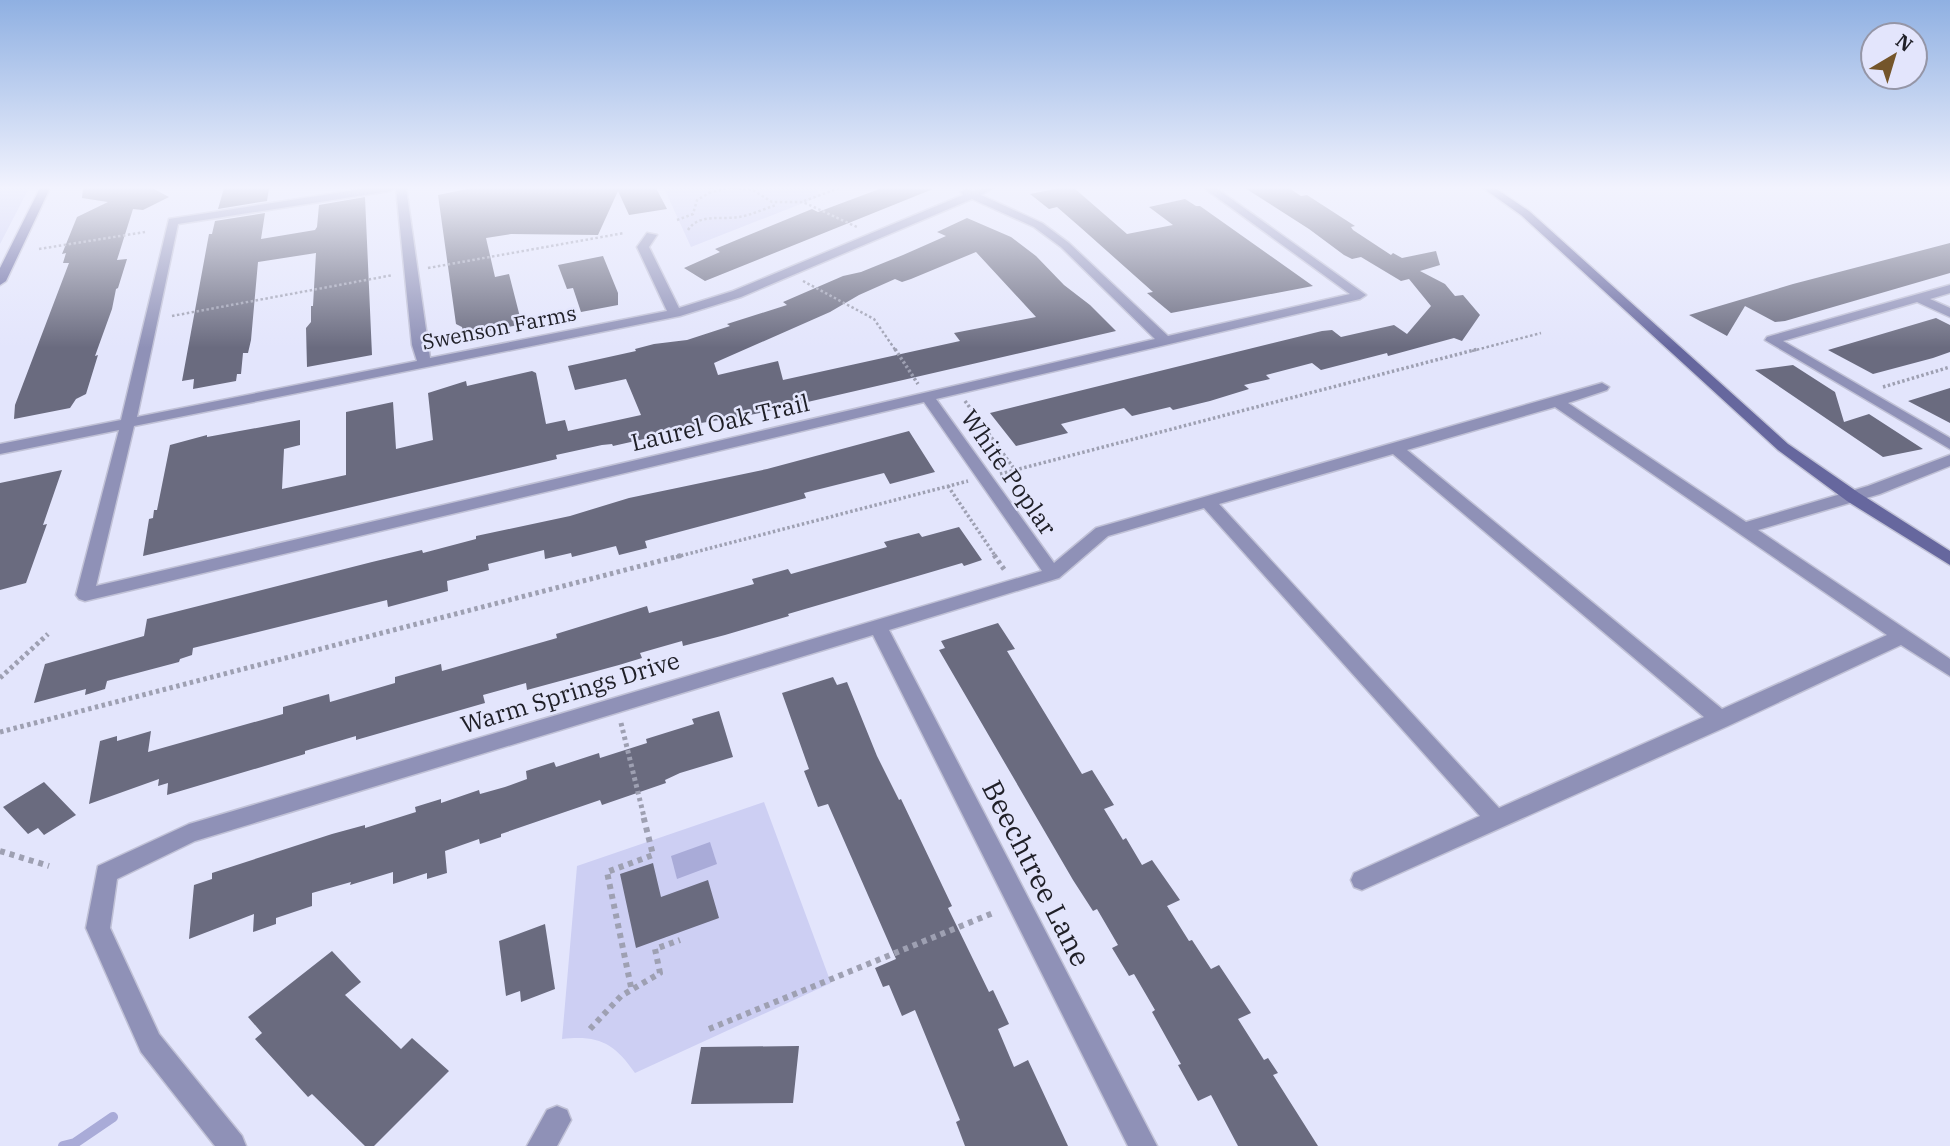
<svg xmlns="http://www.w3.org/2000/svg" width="1950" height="1146" viewBox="0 0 1950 1146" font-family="'IBM Plex Serif',serif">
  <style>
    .green { fill: #cdcff3 }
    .water { fill: #a9abd8 }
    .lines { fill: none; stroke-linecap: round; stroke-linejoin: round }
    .stream { stroke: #a9abd8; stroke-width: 10 }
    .building { fill: #6a6b7f; fill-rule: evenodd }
    .street-casing { stroke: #c0c1d6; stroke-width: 3 }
    .secondary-casing { stroke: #c0c1d6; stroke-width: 3 }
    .path-far3 { stroke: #9ea0b2; stroke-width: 2.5; stroke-dasharray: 2.5 2.5; stroke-linecap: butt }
    .path-far2 { stroke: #9ea0b2; stroke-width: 3.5; stroke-dasharray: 2.5 2.5; stroke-linecap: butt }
    .path-far1 { stroke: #9ea0b2; stroke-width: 5; stroke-dasharray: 3.5 3.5; stroke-linecap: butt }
    .path { stroke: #9ea0b2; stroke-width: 6; stroke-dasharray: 5 5; stroke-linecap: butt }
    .street { fill: #8f91b7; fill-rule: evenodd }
    .secondary { fill: #66679e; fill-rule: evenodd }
    .labels { text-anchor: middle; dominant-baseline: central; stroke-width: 5; stroke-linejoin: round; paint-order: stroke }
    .far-street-label { font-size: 21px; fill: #1f1f27; stroke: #e3e5fc }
    .street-label { font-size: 24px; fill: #1f1f27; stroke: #e3e5fc }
    .near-street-label { font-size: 28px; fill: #1f1f27; stroke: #e3e5fc }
  </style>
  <rect width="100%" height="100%" fill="#e3e5fc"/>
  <path class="green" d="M0,188H29L0,244Z
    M664,188H815L821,196L691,247Z
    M764,802L831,983L635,1073C614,1043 599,1035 562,1039L577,866Z"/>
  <path class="water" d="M710,842L717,864L677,879L671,856Z"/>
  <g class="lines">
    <path class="stream" d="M63,1146L75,1143L113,1117"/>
  </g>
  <path class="building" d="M83,188H152L169,197L143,210L133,209L117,260L127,259L118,288L116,289L112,309L95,356L98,355L86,394L76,399L70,408L14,419L15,405L69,263H63L66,253L62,254L77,217L108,202L82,198Z
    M224,188H269L267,201L218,209Z
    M472,188H656L667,209L629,215L618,191L598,235L511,234L486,238L495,277L509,274L521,321L517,322L518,325L472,334L463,331L462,327L456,324L438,195Z
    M882,188L933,189L705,281L684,268L720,252L715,249L739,239L812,209L818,212Z
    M1060,188H1074L1127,234L1173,225L1149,207L1185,199L1196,206H1200L1313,286L1171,313L1147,293L1153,292L1080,227L1057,207L1049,209L1030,194Z
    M1245,188H1289L1301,196L1307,195L1355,226L1351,227L1353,230L1391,255L1393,253L1402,258L1436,251L1440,265L1420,271L1445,284L1455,296L1463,295L1480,315L1462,341L1454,338L1388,356L1387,353L1321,370L1312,363L1266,375L1270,379L1244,385L1249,389L1210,401L1173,410L1170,407L1132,416L1124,408L1061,424L1068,433L1016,446L990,413L1322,331L1332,330L1341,337L1394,325L1407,334L1431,306L1409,279L1401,281L1361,257L1352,259L1344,255L1309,229Z
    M365,197L372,355L307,367L306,328L311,322V306H313L316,253L258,262L251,340L248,353H243L241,374H237L236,381L193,389L194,379L182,381L209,234H212L215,221L265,213L261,239L315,230L317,227L319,205Z
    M967,218L1011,237L1036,256L1064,285L1090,305L1116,331L755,414L701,423L702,426L613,446L612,444L602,445L556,455L557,459L143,556L149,519L153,518L154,510H157L170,445L207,435V437L300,420V445L284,449L282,489L346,475V412L393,402L396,449L433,440L428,393L466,381L467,386L532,371L536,373L546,424L565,420L568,431L641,415L626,379L575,390L568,366L636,351L635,349L654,344L687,340L730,326L727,324L787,305L783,302L843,276L861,272L903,255L946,236L937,232ZM976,252L1036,317L954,333L960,341L783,380L778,361L718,375L714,363L830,312L859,295L895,279L902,282L911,279Z
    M1950,243V273L1785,321L1775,322L1745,306L1727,336L1689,315L1793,284Z
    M603,256L618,293V305L581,312L573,288L567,289L558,265Z
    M1936,318L1950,325V352L1933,358L1873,374L1828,350Z
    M1793,365L1835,392L1844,422L1869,414L1923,449L1883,457L1755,370Z
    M1950,388V423L1908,401Z
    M909,431L935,472L890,484L884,473L804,493L806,498L645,541L647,548L619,555L616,546L572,557L571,553L545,559L544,550L488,564L489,570L447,581L448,591L388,607L387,600L193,648L192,655L180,659L179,662L107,681L105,689L85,695L86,689L34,703L45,664L144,636L147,619L372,562L422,550L423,553L476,539V536L570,516L629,498L767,469Z
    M62,470L43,525L47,524L26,583L0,590V483Z
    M959,527L982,560L964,566L962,563L788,614L789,616L725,635L683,646L682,641L640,653L642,658L619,665L527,690L526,683L483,695L485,703L356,740V736L305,751V754L167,795L168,783L158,786L159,779L89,804L100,741L117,736V741L151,731L148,752L283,714V707L329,694L330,702L395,683V677L441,664L442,671L557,638L556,634L647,606L649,613L754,584L752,579L788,569L791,574L887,547L884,542L919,533L922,537Z
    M998,623L1015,649L1007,651L1082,774L1092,770L1114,805L1104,809L1123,840L1126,838L1142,865L1152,860L1180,900L1167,906L1189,941L1192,940L1211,969L1219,965L1251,1013L1238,1019L1264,1060L1268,1058L1278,1073L1273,1075L1318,1146H1238L1211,1095L1198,1101L1178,1065L1181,1064L1152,1012L1155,1010L1134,974L1129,976L1112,948L1118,945L1097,909L1093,911L1073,880L939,650L945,648L941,641Z
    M833,677L837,685L847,682L877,756L899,800L901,799L952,906L948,908L989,992L993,990L1009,1024L998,1029L1014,1067L1028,1060L1068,1146H965L956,1122L960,1120L915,1010L902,1016L889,985L883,987L875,968L896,959L828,804L818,807L804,771L809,769L782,693Z
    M719,711L733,757L680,773L665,780L666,783L602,805L600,800L501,834V837L480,844L479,839L445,851L447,873L427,879V873L393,884V872L350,885L351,882L312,893V906L276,918V924L253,932L254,914L189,939L194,885L212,879V873L332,834L365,825V828L416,812L415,807L441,799V803L479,790L480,794L505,787L527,779L526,771L554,762L556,767L599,753L600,758L647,743L646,739L694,724L692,719Z
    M44,782L76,815L44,835L38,828L28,834L3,807Z
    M653,863L661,897L708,880L719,918L636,948L620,874Z
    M545,924L555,989L521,1002L520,991L506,996L499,941Z
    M332,951L361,982L345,995L401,1049L412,1038L449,1071L374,1146H365L312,1094L308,1097L255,1039L262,1033L248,1017Z
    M799,1046L793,1103L691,1104L701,1047Z"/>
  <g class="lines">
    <defs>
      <path id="street" d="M369,188H395L390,191L178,224L137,417L417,361L412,345L396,188H406L430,358L667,311L637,247L647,233L657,235L649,247L679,308L733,291L963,195L961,192L966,189L972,191L993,188L981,195L1042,223L1069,243L1168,336L1350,294L1204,188H1216L1366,295L1360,299L936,399L1054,563L1096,528L1602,383L1609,387L1607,390L1568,403L1746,522L1868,486L1950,455V466L1880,494L1758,530L1950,659V676L1901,645L1728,726L1362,890L1354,887L1351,880L1354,873L1480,816L1204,508L1108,536L1059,578L889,630L1157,1146H1128L873,635L195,841L117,879L110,928L159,1034L242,1136L246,1146H215L141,1052L86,928L98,866L189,824L1042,571L924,402L85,601L79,599L76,595L119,430L0,454V444L121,420L169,219ZM972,199L1034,227L1061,247L1155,339L96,586L134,426L680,316L741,297ZM1555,407L1887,635L1722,709L1407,450ZM1393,454L1704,717L1499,808L1219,504Z
        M1950,285V293L1930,299L1950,308V317L1917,302L1783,341L1950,438V449L1765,340L1767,337Z
        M557,1106L567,1110L571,1120L557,1146H527L547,1110Z"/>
      <path id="secondary" d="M40,188H50L6,281L0,285V268Z
        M1483,188H1495L1529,211L1788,444L1859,493L1950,551V565L1847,501L1778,450L1521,215Z"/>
    </defs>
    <use href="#street" class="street-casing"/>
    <use href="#secondary" class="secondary-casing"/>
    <path class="path-far3" d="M709,193L728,188L753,190L772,202H803L857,227
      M804,201L839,188
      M677,220L693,214L697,200L709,193L711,188
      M688,230C699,213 721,220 739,217C751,215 764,209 776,205
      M39,249L145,232
      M428,268L624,233
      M803,281L874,319L896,351
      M172,316L393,275
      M1472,351L1541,333"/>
    <path class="path-far2" d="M895,349L918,384
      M1883,387L1950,367
      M965,401L1015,470
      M1000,474L1478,349
      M948,486L996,557
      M676,557L968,481"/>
    <path class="path-far1" d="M994,555L1006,572
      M0,678L48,634
      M621,723L644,817
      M0,732L683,555"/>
    <path class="path" d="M0,851L49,866
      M631,987L607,872L653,855L643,815
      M590,1029L621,996L660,973L655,949L680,940
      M709,1029L993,913"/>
    <use href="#street" class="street"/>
    <use href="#secondary" class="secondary"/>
  </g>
  <linearGradient id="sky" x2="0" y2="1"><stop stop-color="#8fb0e2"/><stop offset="0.54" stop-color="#f2f3fe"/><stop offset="1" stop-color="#f2f3fe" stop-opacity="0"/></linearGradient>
  <rect width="1950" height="348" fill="url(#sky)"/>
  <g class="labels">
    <g class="far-street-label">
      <text transform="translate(499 327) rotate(-11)">Swenson Farms</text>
    </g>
    <g class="street-label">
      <text transform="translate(720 422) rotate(-13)">Laurel Oak Trail</text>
      <text transform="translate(1009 472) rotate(55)">White Poplar</text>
      <text transform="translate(570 692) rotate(-17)">Warm Springs Drive</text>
    </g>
    <g class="near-street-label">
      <text transform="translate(1037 873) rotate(63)">Beechtree Lane</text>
    </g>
  </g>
  <g transform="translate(1894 56) rotate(38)"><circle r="33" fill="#e3e5fc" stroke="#9596a7" stroke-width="2"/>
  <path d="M0-5L12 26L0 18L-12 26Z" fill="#74552a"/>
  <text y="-10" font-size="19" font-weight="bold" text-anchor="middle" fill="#1f1f27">N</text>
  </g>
</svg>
